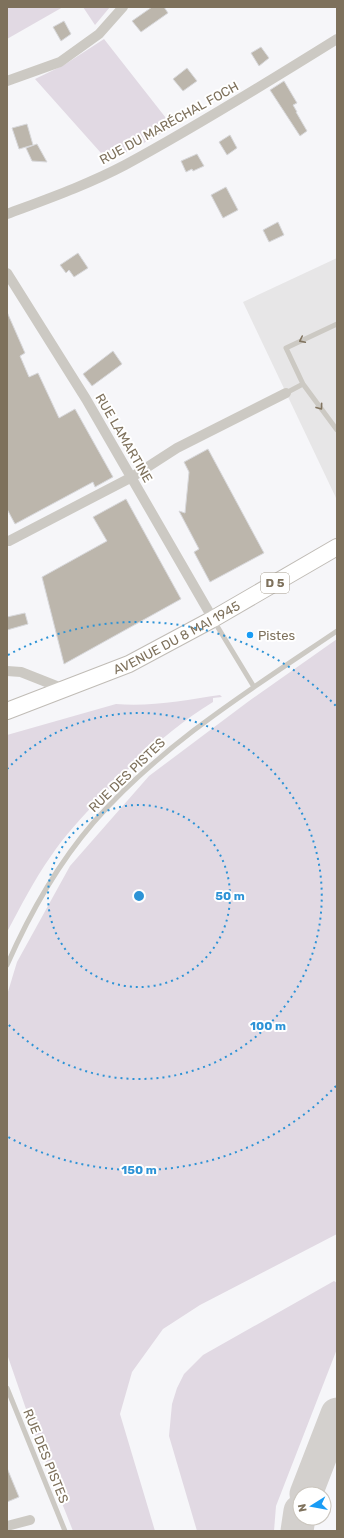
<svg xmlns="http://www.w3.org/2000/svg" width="344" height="1538" viewBox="0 0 344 1538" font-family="Rubik,sans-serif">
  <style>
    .built { fill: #e7e6e7 }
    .green { fill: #e1d9e3 }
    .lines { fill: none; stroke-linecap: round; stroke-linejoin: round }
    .taxiway { stroke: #d3d0cd; stroke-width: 33 }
    .building { fill: #bcb6ac; stroke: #d8d8db }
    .primary-casing { stroke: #c0bcb6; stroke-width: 18 }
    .service { stroke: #ccc9c3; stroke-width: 5 }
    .minor { stroke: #ccc9c3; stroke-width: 10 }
    .primary { stroke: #fff; stroke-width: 16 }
    .oneway { stroke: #827561 }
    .ring { fill: none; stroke: #2d93d6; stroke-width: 2; stroke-dasharray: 2 4 }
    .poi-dot { fill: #199cf5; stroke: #fff; stroke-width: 1.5 }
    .labels { text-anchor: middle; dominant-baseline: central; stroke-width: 4; stroke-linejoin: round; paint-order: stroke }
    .shield { fill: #fff; stroke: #a59c8d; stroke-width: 1 }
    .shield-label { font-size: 12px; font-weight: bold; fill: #7e715c }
    .street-label { font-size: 13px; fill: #7e715c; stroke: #fff }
    .poi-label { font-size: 13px; fill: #7e715c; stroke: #fff; text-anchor: start }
    .centre { fill: #2d93d6; stroke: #fff; stroke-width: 2 }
    .ring-label { font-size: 12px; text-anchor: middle; font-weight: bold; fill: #2d93d6; stroke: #fff; stroke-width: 4; stroke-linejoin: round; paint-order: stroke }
  </style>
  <rect width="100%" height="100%" fill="#f6f6f9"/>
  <path class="built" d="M337,258V500L243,302Z"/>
  <path class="green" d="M7,7H63L7,39Z
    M83,7H110L95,25Z
    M104,39L173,127L109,162L35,79L64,65Z
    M337,639V1234L200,1305L163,1329L132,1372L120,1414L155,1531H73L35,1435L7,1354V995L17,962L70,866L149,776L249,701Z
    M220,695L222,697L213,698V702C171,728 134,762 100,798C83,816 65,835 51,856C34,880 21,906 7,932V735L116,704C151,707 186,700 220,695Z
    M334,1281L337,1283V1349L276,1506L274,1531H197L169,1436L172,1404L177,1388L184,1374L203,1355Z"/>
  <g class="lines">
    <path class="taxiway" d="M306,1494L337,1414
      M297,1531L300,1511"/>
  </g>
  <path class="building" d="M152,7H164L168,13L141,32L132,21Z
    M64,21L71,34L61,41L53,27Z
    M261,47L269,58L259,66L251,53Z
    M187,68L197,81L183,91L173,79Z
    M284,81L297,103L293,105L297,112H296L307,131L300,136L270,90Z
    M27,124L33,145L19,149L12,128Z
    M230,135L237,148L227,155L219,142Z
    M37,144L47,162L32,161L26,148Z
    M197,154L204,166L193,171L192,169L186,172L181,161Z
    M226,187L238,210L223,218L211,195Z
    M278,222L284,235L269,242L263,230Z
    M78,253L88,268L74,277L69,270L66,273L60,265Z
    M7,312L25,353L20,356L29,377L38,373L59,418L75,409L113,477L95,487L93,482L15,524L7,509Z
    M113,351L122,364L92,386L83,374Z
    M208,449L264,553L210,582L194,552L199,549L179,511L185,513L189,472L184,462Z
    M126,499L181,599L64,664L42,577L107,541L93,517Z
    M25,613L28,624L7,630V617Z
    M7,1468L19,1497L7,1502Z"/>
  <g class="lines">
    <defs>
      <g id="primary">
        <path id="s1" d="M7,711L129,664L213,619L337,547"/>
      </g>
    </defs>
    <use href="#primary" class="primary-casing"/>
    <path class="service" d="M337,324L286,348L303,384L337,430
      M286,393L303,384
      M214,621L254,687
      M7,965C29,915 57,865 93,823C161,745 251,689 337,631
      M7,1388L65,1531"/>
    <path class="minor" d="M7,81L60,62L99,34L123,7
      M7,214C47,199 87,185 125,165C197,126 268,82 337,39
      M7,273L86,399L213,619
      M9,541L132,477L177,448L286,393
      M7,671L21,672L64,689
      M7,1526L30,1520"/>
    <use href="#primary" class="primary"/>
  </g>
  <defs><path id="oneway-chevron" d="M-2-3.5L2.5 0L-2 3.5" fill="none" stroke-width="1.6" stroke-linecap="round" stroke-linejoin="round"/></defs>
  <g class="oneway">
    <use href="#oneway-chevron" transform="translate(302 340) rotate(154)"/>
    <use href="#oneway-chevron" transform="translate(320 407) rotate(54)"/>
  </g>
  <g class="ring">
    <circle cx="139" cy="896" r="91"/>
    <path d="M7 769A183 183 0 1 1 7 1023"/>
    <path d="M336 1086A274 274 0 0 1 8 1137M8 655A274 274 0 0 1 336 706"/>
  </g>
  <circle class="poi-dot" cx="250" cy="635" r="4"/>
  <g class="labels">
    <rect class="shield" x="261" y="573" width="28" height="20" rx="3"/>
    <g class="shield-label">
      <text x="275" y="583">D 5</text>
    </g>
    <g class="street-label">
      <text transform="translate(169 123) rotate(-29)">RUE DU MARÉCHAL FOCH</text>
      <text transform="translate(124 438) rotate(60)">RUE LAMARTINE</text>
      <text stroke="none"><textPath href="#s1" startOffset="185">AVENUE DU 8 MAI 1945</textPath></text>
      <text transform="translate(127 775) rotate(-44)">RUE DES PISTES</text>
      <text transform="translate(46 1456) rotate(68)">RUE DES PISTES</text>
    </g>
    <g class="poi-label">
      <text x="258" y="635">Pistes</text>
    </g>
  </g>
  <circle cx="139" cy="896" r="6" class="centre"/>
  <g class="ring-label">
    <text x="230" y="900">50 m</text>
    <text x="268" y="1030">100 m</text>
    <text x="139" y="1174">150 m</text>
  </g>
  <rect width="344" height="1538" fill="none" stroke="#7e715c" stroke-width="16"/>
  <g transform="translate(312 1506) rotate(259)"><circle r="19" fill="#ffffff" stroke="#cbc6be"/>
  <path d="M0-3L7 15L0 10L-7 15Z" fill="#199cf5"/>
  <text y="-6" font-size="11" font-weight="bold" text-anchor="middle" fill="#7e715c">N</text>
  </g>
</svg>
